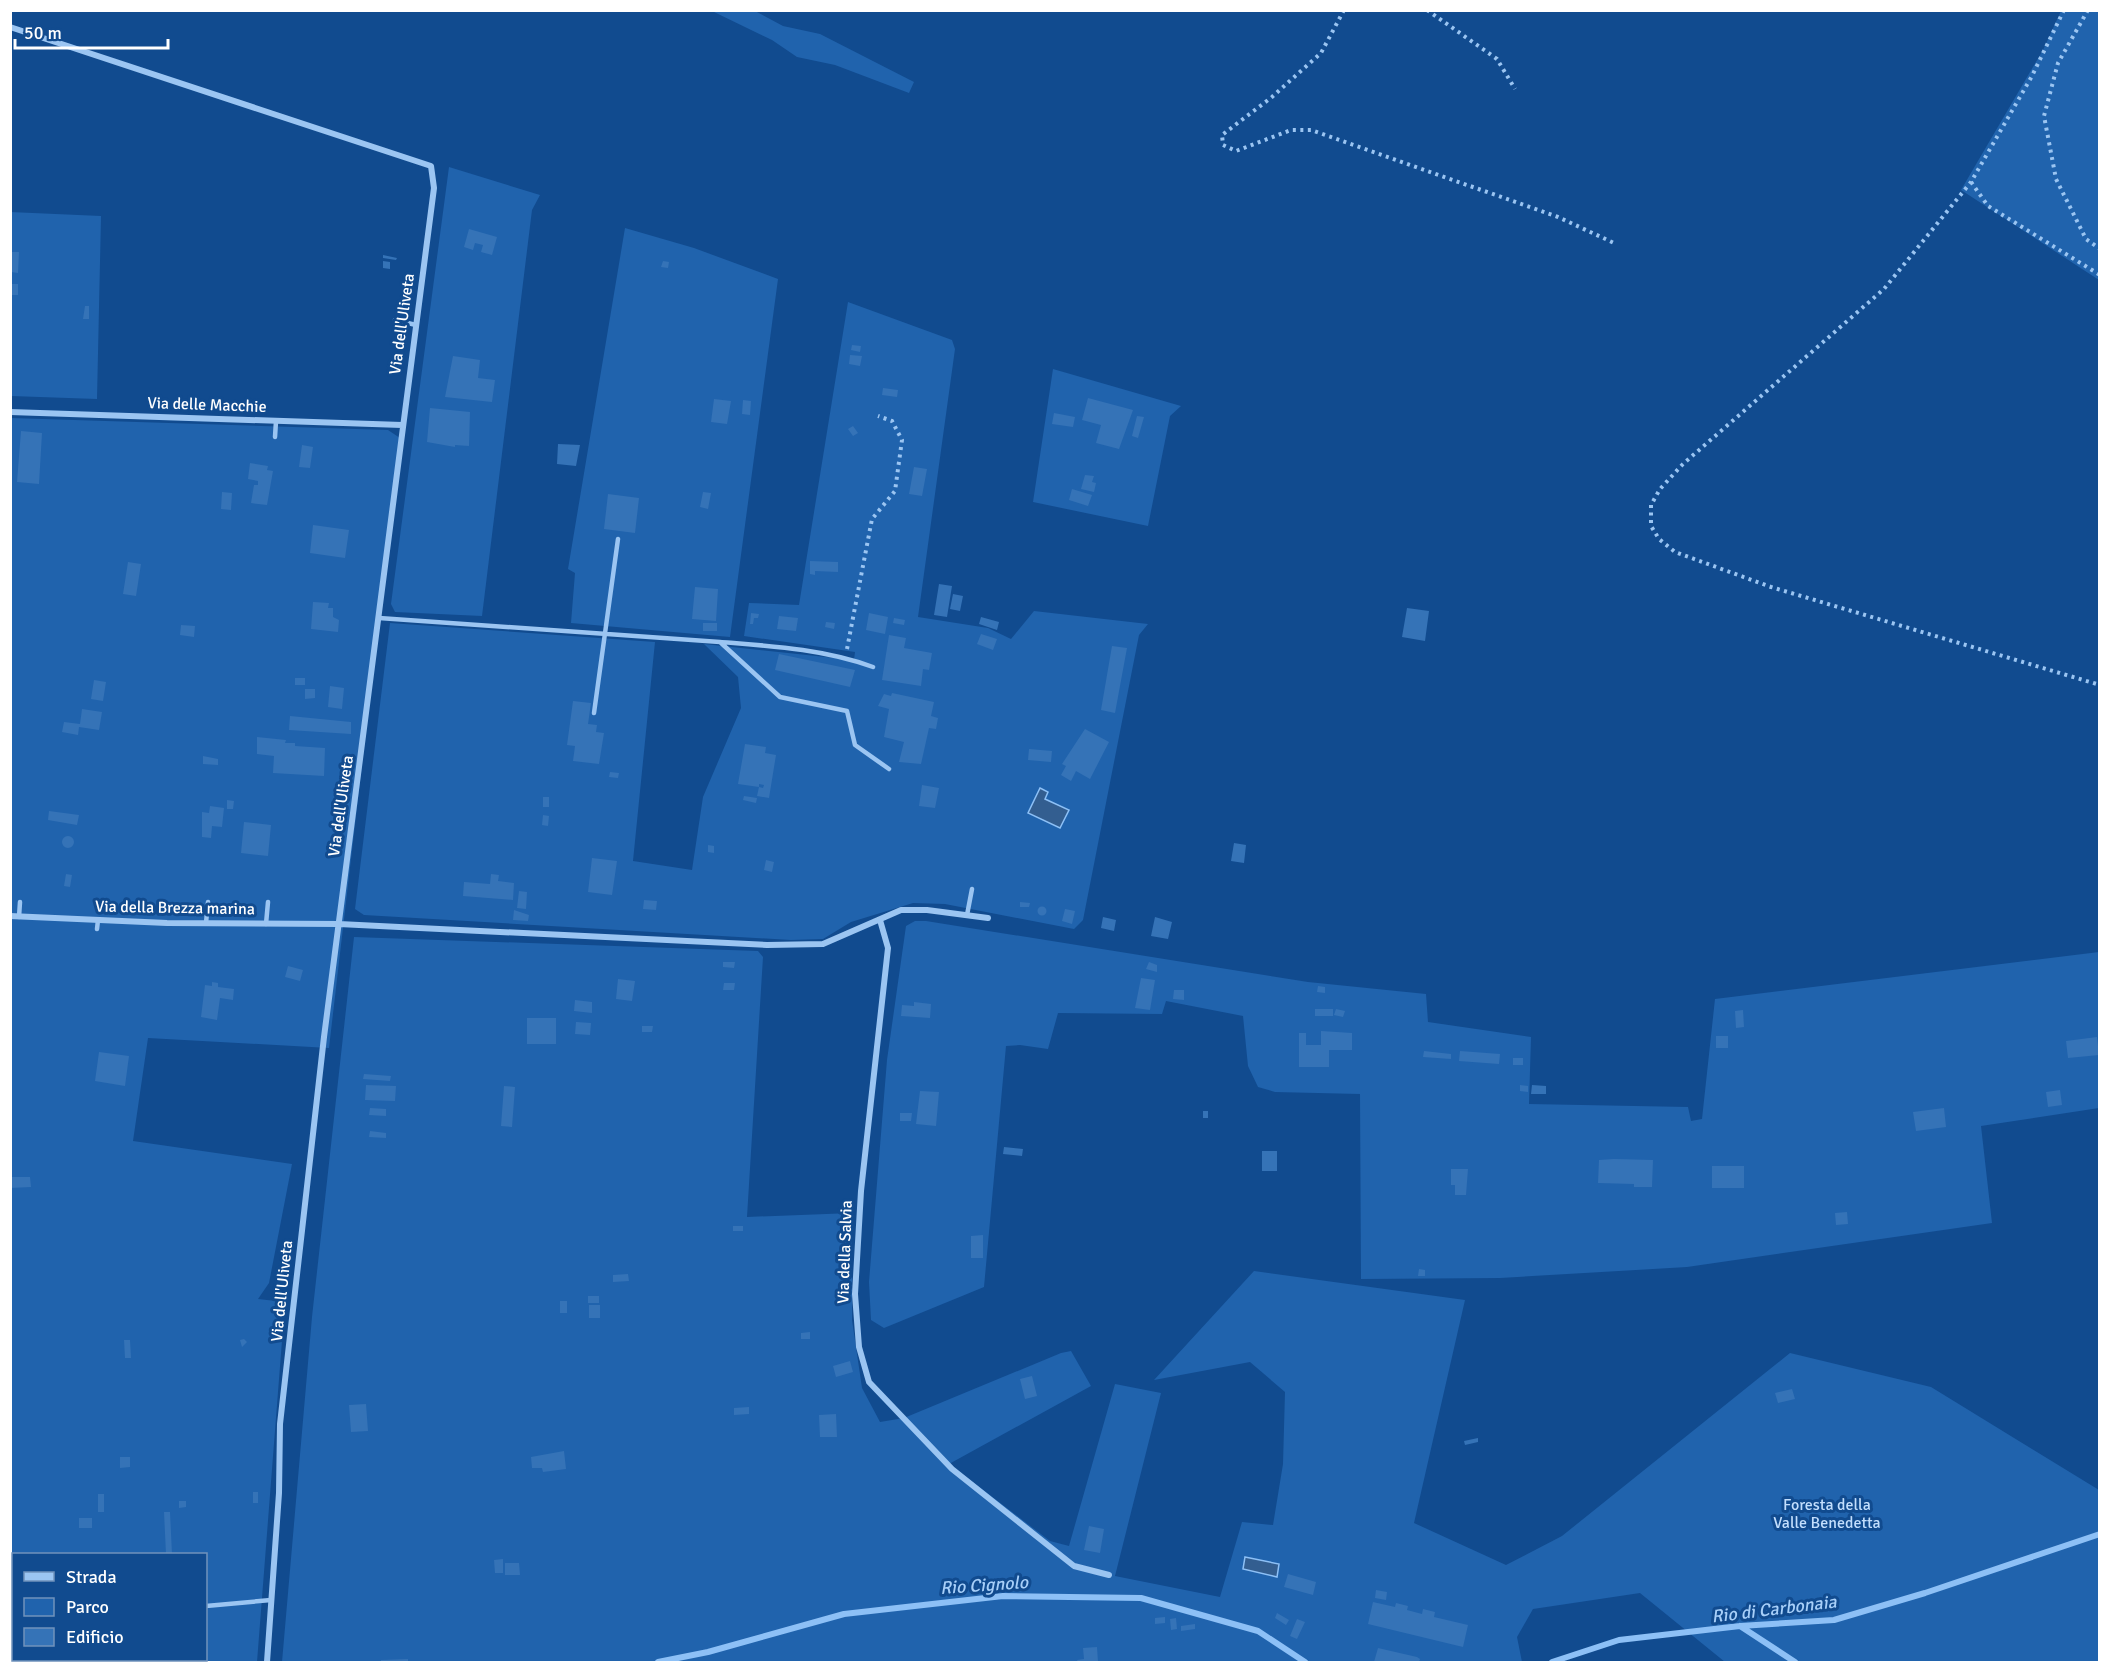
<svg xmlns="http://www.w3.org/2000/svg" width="2110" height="1673" viewBox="0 0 2110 1673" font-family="Signika,sans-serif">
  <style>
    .green { fill: #2063ad; fill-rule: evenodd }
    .water { fill: #335e90; stroke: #8dc0f6; stroke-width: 1.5 }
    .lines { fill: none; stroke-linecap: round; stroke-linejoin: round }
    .stream { stroke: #8dc0f6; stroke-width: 6 }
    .building { fill: #3573b7 }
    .path { stroke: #9bc5f2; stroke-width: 4; stroke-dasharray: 3 4.5; stroke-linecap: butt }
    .service { stroke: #9bc5f2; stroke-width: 4.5 }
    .minor { stroke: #9bc5f2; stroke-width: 6 }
    .labels { text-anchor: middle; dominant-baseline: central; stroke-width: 6; stroke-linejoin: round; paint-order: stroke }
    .street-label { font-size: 16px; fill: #fff; stroke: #114b8f }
    .park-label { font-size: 16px; fill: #c2defd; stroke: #114b8f }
    .water-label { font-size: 18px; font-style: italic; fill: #a7cff9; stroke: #114b8f }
  </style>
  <rect width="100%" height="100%" fill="#114b8f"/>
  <path class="green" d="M712,11H755L783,26L820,34L914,82L909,93L835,65L797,57L772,40Z
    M2061,11H2099V280L1961,190L2043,50Z
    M449,167L540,195L532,210L482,616L395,612L391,604Z
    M10,212L101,216L97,399L11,396Z
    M625,228L694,248L778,279L730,637L571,623L575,573L568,569Z
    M848,302L952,340L955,349L918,617L988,628L1011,639L1034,611L1148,624L1139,635L1083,920L1074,929L945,904L913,903L851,922L823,939L791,940L364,915L355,909L390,623L655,642L633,861L692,870L703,797L741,708L738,677L704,644L854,660L855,652L744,636L749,603L799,605Z
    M1053,369L1181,406L1170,416L1148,526L1033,502Z
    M11,418L388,430L400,438L329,1048L148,1038L133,1141L292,1164L269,1283L258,1299L285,1302L257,1662H11ZM14,1554H206V1660H14Z
    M926,921L1308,982L1426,994L1428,1022L1531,1037L1529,1104L1688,1107L1691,1121L1702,1119L1715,999L2099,952V1108L1981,1126L1992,1223L1687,1267L1500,1278L1361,1279L1360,1094L1275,1092L1258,1087L1248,1066L1243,1016L1166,1001L1162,1014L1058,1013L1048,1049L1020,1045L1006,1046L984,1287L884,1328L871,1320L869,1282L887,1060L906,926L915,921Z
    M354,937L758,951L763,957L747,1217L852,1213V1320L862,1388L880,1422L904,1418L1061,1353L1071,1351L1091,1386L949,1464L1050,1541L1069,1546L1115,1384L1161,1393L1115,1576L1220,1597L1242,1522L1273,1525L1283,1464L1285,1392L1250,1362L1154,1380L1254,1271L1465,1300L1414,1523L1506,1565L1562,1536L1790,1353L1931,1387L2099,1490V1662H1725L1640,1593L1533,1609L1517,1637L1522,1662H282L312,1317Z"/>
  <path class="water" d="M1040,788L1048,792L1045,799L1069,810L1060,828L1028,813Z
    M1245,1557L1279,1564L1277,1577L1243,1569Z"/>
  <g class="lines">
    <path class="stream" d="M1740,1626L1795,1662
      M658,1662L708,1652L844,1614L1003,1596L1141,1598L1258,1631L1305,1662
      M1552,1662L1619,1640L1740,1626L1834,1620L1925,1593L2100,1534"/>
  </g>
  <path class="building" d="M469,229L497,237L492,255L481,252L483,245L475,243L473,250L464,247Z
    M12,252H19L18,273L11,272Z
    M383,255L397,258L396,260L383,258Z
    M383,261L390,262V269L383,268Z
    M663,261L669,262L668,268L661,267Z
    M10,284H18V295H10Z
    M85,306H89V319H83Z
    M852,345L861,346L860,352L851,350Z
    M850,355L862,356L860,366L849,364Z
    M453,356L480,360L478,378L495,380L492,402L445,397Z
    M883,388L898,390L897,397L882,395Z
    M1088,398L1133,410L1119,449L1096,443L1101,425L1082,420Z
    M714,399L731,401L727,424L711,422Z
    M743,400L751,401L750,415L742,414Z
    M430,408L470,412L469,446L455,445V447L427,442Z
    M1054,413L1075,417L1073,427L1052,424Z
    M1137,416L1144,417L1138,438L1132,436Z
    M853,426L858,433L853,436L848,429Z
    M21,431L42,433L39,484L17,482Z
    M558,444L580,445L576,466L557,464Z
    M302,445L313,447L310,468L299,467Z
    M250,463L268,466L267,470L273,471L267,505L251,503L254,485H258V481L248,479Z
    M914,467L927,469L922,496L909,494Z
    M1085,475L1094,476L1092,482L1096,483L1094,492L1081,489Z
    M1072,489L1092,495L1088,506L1069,500Z
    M222,492L232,493L231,510L221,509Z
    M703,492L711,493L708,509L700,507Z
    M608,494L639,498L635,533L604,529Z
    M313,525L349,530L345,558L310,553Z
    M810,561L838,562V572L815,571V575L810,574Z
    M128,562L141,564L136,596L123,594Z
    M939,584L952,586L947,617L934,615Z
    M695,587L718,589L716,621L692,619Z
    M953,594L963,596L960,611L950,609Z
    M313,602L329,603L328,608H333V617L339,620L338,632L311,629Z
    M1407,608L1429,611L1425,641L1402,637Z
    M751,613L759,614L758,618H754L753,624H750Z
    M869,613L888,617L885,634L866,630Z
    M779,616L798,618L796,631L777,629Z
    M981,617L999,622L997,630L979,624Z
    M894,618L905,620L904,625L893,623Z
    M826,622L835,623L834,629L825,627Z
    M703,623H717V631H703Z
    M181,625L195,626L194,637L180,635Z
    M981,634L997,639L993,650L977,644Z
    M889,635L906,638L904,648L932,653L929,670L923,669L921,686L882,680Z
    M1112,646L1127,648L1115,713L1101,710Z
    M779,654L855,670L850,687L775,670Z
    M295,678H305V685H295Z
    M94,680L106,682L103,701L91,699Z
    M330,686L344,688L342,709L328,707Z
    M305,689H315V698L305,699Z
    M892,693L934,702L931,716L938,718L936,729L929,728L921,764L899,762L904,742L884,737L889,709L878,706L884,694L891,696Z
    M573,701L591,703L588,724L597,725L596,732L604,733L599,764L573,761L575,746L567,745Z
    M82,709L102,712L99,730L79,727L78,735L62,732L64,722L80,724Z
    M290,716L351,722V734L289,730Z
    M1085,729L1109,742L1090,779L1076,771L1071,781L1061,775L1066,766L1062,764Z
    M257,737L286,740L285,743H295V746L325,748L324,776L273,773L274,756L257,754Z
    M745,744L766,747L765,753L776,755L769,798L757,796L759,787L763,788L764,785L759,784V787L738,784Z
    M1029,749L1052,751L1051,762L1028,760Z
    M203,756L218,759V765L203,764Z
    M610,772L619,773L618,778L609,777Z
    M922,785L939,788L935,808L919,806Z
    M744,796L757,798L756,803L743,800Z
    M543,797H549V807H543Z
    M227,800L234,801L233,809H227Z
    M210,806L224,808L222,827L212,826L211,838L202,837V812L209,813Z
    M49,811L79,815L77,825L48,820Z
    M543,815L549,816L548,826L542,825Z
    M244,822L271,825L268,856L241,853Z
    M62 842a6 6 0 1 1 12 0a6 6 0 1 1-12 0Z
    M1234,843L1246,845L1244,863L1231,861Z
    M708,845L714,846V853L708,852Z
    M592,858L617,861L612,895L588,892Z
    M766,860L774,862L772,872L764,870Z
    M66,874L72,875L70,887L64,886Z
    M491,874L499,875L498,881L514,883L513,900L463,896L464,882L490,884Z
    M519,891L527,892L526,909L517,908Z
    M644,900L657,901L656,910L643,909Z
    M1020,902L1030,903L1029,907H1020Z
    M1037.5 911a4.5 4.5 0 1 1 9 0a4.5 4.5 0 1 1-9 0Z
    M1065,909L1075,911L1072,924L1062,921Z
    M514,910L529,915L528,921L513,920Z
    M1103,917L1116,920L1114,931L1101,928Z
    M1155,917L1172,922L1168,939L1151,936Z
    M723,962H735L734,968L723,967Z
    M1149,962L1157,965V972L1146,969Z
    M288,966L303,970L300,981L285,977Z
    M1141,978L1155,980L1150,1010L1135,1008Z
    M618,979L635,981L632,1001L616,999Z
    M212,982L218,983V987L234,989L233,1000L220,998L217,1020L201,1017L205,985L212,986Z
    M724,983H735L734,990H723Z
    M1318,986L1325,987V993L1317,992Z
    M1174,990H1184V1000L1173,999Z
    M575,1000L592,1002V1013L574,1011Z
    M914,1002L931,1004L930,1018L901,1016L902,1005L914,1006Z
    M1315,1009H1333V1016H1315Z
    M1336,1009L1345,1011L1343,1017L1334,1015Z
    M1743,1010L1744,1027L1736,1028L1735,1011Z
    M527,1018H556V1044H527Z
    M576,1022L591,1023L590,1035L575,1034Z
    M642,1026H653L652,1032H642Z
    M1321,1031L1352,1033V1050H1329V1067H1299V1033H1306V1045H1321Z
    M1716,1036H1728V1048H1716Z
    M2097,1037L2099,1055L2068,1058L2066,1041Z
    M1424,1051L1451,1054V1059L1423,1057Z
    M1460,1051L1500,1054L1499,1064L1459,1061Z
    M99,1052L129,1056L125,1086L95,1081Z
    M1513,1058H1523V1065H1513Z
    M364,1074L391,1076L390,1081L363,1079Z
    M366,1085L396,1086L395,1101L365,1100Z
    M1520,1085L1528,1086V1092L1520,1091Z
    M1532,1085L1546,1086V1094H1531Z
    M504,1086L515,1087L512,1127L501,1126Z
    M2060,1090L2062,1105L2048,1107L2046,1092Z
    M920,1091L939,1092L936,1126L916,1124Z
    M370,1108L386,1109V1116L369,1115Z
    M1944,1108L1946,1127L1916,1131L1913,1112Z
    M1203,1111H1208V1118H1203Z
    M900,1113H912L911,1121H900Z
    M370,1131L386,1133V1138L369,1137Z
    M1004,1147L1023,1149L1022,1156L1003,1154Z
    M1262,1151H1277V1171H1262Z
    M1614,1159L1653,1160L1652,1187H1634V1184L1598,1183L1599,1160Z
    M1712,1166H1744V1188H1712Z
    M1451,1169H1468L1466,1195H1455V1185H1451Z
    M10,1177H30L31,1187L10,1188Z
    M1847,1212L1848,1224L1836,1225L1835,1213Z
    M733,1226H743V1231H733Z
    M983,1235V1258H971V1236Z
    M1419,1269L1425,1270V1276H1418Z
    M628,1274L629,1281L613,1282V1275Z
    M588,1296H599V1303H588Z
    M560,1301H567V1313H560Z
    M589,1305H600V1318H589Z
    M810,1332V1339H801V1333Z
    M244,1339L247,1342L242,1347L240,1340Z
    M124,1340H130L131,1358H125Z
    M850,1361L853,1372L836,1377L833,1366Z
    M1032,1376L1037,1396L1025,1399L1020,1379Z
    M1792,1389L1795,1399L1778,1403L1775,1393Z
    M366,1404L368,1431L351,1432L349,1405Z
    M749,1407V1414L734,1415V1408Z
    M836,1414L837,1437H820L819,1415Z
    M1478,1438V1442L1465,1445L1464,1441Z
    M564,1451L566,1469L543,1472L542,1468H532L531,1457Z
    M120,1457H130V1467L120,1468Z
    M253,1492H258V1503H253Z
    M98,1494H104V1512H98Z
    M179,1501H186V1507L179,1508Z
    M164,1512H170L172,1554H166Z
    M79,1518H92V1528H79Z
    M1089,1526L1104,1529L1100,1553L1084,1550Z
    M503,1559V1573H495L494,1560Z
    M505,1563H519L520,1575H505Z
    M1288,1574L1316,1582L1313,1595L1284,1587Z
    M1376,1590L1387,1592L1386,1600L1375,1598Z
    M1373,1602L1395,1607L1396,1603L1408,1606L1407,1610L1422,1614L1423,1609L1435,1612L1434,1617L1468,1625L1463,1647L1368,1624Z
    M1277,1613L1289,1620L1286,1625L1275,1618Z
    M1165,1617V1623L1155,1624V1618Z
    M1176,1618L1177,1629L1171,1630L1170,1619Z
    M1297,1619L1305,1622L1297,1639L1290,1636Z
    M1195,1624V1629L1181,1631V1626Z
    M1097,1647L1098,1662H1078L1077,1660L1084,1659L1083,1648Z
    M1378,1648L1417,1657L1420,1659L1419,1662H1374Z
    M408,1659V1662H381V1660Z"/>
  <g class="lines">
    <path class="path" d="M1344,10L1321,53L1272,97L1222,135L1223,145L1236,151L1291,130H1311L1558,217L1614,243
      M1427,10L1497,59L1515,89
      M2064,10L2032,76L1971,182L1884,289L1683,464L1660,489L1651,505V526L1659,539L1675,552L1771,587L2100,685
      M2088,10L2058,63L2044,116L2056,179L2086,239L2100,249
      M1971,182L1988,206L2100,275
      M847,649L872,519L895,491L902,440L892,421L878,416"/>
    <path class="service" d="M395,320L416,325
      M275,437L276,421
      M379,618L720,642L780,697L847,711L855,745L889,769
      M720,642C771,646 824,649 873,667
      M594,713L618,539
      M967,915L972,889
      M19,917L20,902
      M206,923L208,902
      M266,924L268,902
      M97,929L98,920
      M206,1606L271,1600
      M10,1619H14"/>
    <path class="minor" d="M10,27L431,166L434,188L324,1037L280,1424L279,1493L267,1662
      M10,412L402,425
      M10,916L167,923L339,924L767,945L823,944L901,910H927L988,918
      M880,920L888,948L861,1191L855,1294L859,1347L869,1382L952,1469L1074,1566L1109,1575"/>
  </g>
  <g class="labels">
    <g class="street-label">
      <text transform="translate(402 324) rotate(-82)">Via dell'Uliveta</text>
      <text transform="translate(207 405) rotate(2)">Via delle Macchie</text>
      <text transform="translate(341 806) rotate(-82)">Via dell'Uliveta</text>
      <text transform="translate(175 908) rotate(1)">Via della Brezza marina</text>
      <text transform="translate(845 1252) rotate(-88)">Via della Salvia</text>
      <text transform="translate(282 1291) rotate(-84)">Via dell'Uliveta</text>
    </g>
    <g class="park-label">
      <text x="1827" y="1505">Foresta della<tspan x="1827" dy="18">Valle Benedetta</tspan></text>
    </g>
    <g class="water-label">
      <text transform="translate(984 1585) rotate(-4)">Rio Cignolo</text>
      <text transform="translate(1774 1609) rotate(-7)">Rio di Carbonaia</text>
    </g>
  </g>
  <rect width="2110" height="1673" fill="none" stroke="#ffffff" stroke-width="24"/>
  <rect x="12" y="1553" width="195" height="108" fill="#114b8f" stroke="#7093bc" stroke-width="1.5"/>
  <rect x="24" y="1572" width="30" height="9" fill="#9bc5f2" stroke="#7093bc" stroke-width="1.5"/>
  <text x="66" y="1583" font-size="18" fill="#ffffff">Strada</text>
  <rect x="24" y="1598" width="30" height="18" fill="#2063ad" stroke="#7093bc" stroke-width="1.5"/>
  <text x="66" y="1613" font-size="18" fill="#ffffff">Parco</text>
  <rect x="24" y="1628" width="30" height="18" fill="#3573b7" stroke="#7093bc" stroke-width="1.5"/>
  <text x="66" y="1643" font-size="18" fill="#ffffff">Edificio</text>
  <path d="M15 39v9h153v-9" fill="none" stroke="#ffffff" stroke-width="3"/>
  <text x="24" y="39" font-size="18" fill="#ffffff" stroke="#114b8f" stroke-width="4.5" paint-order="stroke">50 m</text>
</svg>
